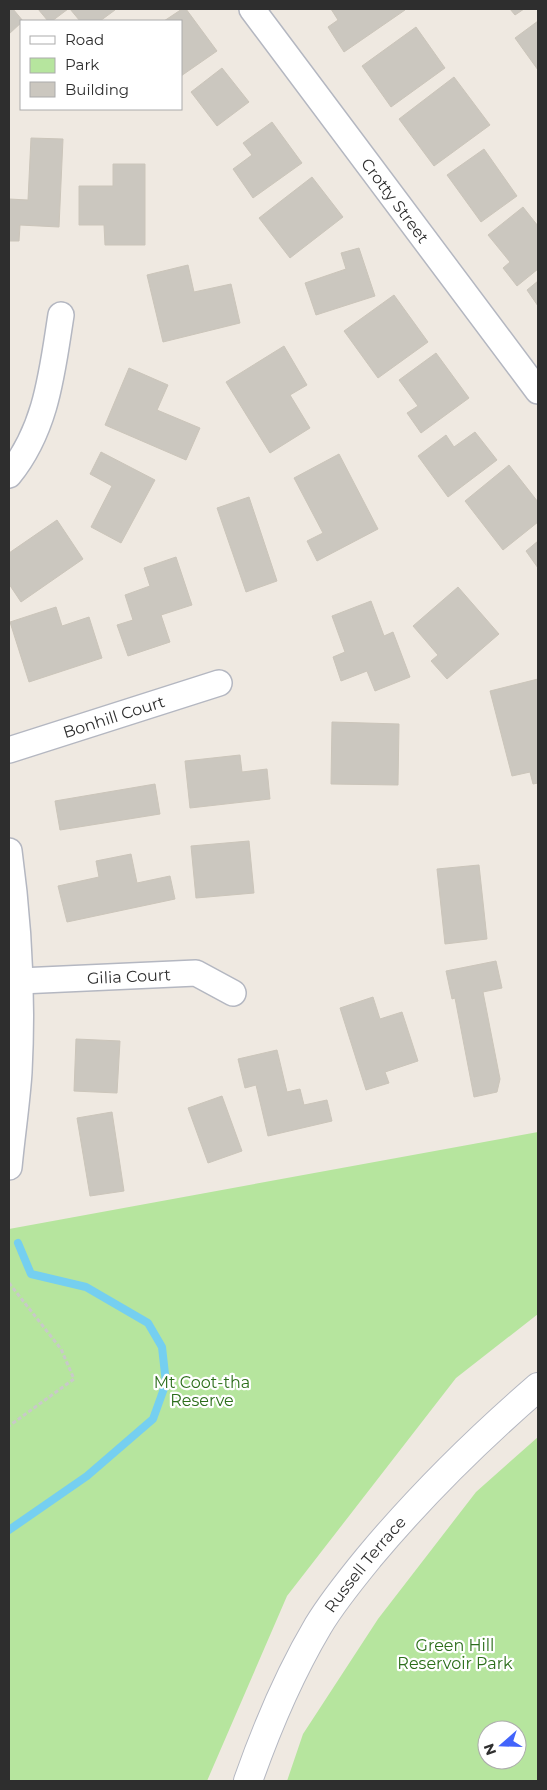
<svg xmlns="http://www.w3.org/2000/svg" width="547" height="1790" viewBox="0 0 547 1790" font-family="Montserrat,sans-serif">
  <style>
    .green { fill: #b6e59e; fill-rule: evenodd }
    .lines { fill: none; stroke-linecap: round; stroke-linejoin: round }
    .stream { stroke: #75cff0; stroke-width: 8 }
    .building { fill: #cbc7bf; stroke: #cbc5ba }
    .minor-casing { stroke: #b4b7c1; stroke-width: 28 }
    .secondary-casing { stroke: #b4b7c1; stroke-width: 30 }
    .path { stroke: #c9c9c9; stroke-width: 3; stroke-dasharray: 4 2.5; stroke-linecap: butt }
    .minor { stroke: #fff; stroke-width: 25 }
    .secondary { stroke: #fff; stroke-width: 28 }
    .labels { text-anchor: middle; dominant-baseline: central; stroke-width: 4.5; stroke-linejoin: round; paint-order: stroke }
    .street-label { font-size: 16px; fill: #2e2e2e; stroke: #fff }
    .park-label { font-size: 16px; fill: #2c6e1b; stroke: #fff }
  </style>
  <rect width="100%" height="100%" fill="#efe9e1"/>
  <path class="green" d="M538,1132V1314L456,1378L287,1596L207,1781H9V1229Z
    M538,1437V1781H287L303,1734L378,1619L476,1492ZM487,1730H517V1760H487Z"/>
  <g class="lines">
    <path class="stream" d="M9,1530L87,1476L153,1419L166,1383L162,1347L148,1323L86,1287L31,1274L18,1243"/>
  </g>
  <path class="building" d="M9,9H13L23,21L9,34Z
    M38,9H68L52,21H48Z
    M70,9H114L115,10L100,21H80Z
    M182,9H186L217,51L181,76V21H164Z
    M331,9H404L405,10L344,52L328,27L338,20Z
    M510,9H524L515,15Z
    M538,21V70L515,38Z
    M416,27L445,68L391,107L362,66Z
    M222,68L249,102L217,126L191,92Z
    M454,77L490,125L434,166L399,119Z
    M272,122L302,163L253,198L233,169L252,155L243,143Z
    M31,138L63,139L59,227L20,225L19,241H9V199L28,200Z
    M484,149L517,196L481,222L447,175Z
    M113,164H145V245H105L104,225H79V186H113Z
    M312,177L343,217L290,258L259,218Z
    M523,207L538,226V269L517,286L503,268L510,262L488,235Z
    M359,248L375,296L316,315L305,283L346,269L341,253Z
    M188,265L194,292L231,284L240,323L163,342L147,275Z
    M538,281V306L527,290Z
    M394,295L428,342L378,378L344,331Z
    M284,346L307,385L290,395L310,428L270,453L226,382Z
    M436,353L469,398L421,433L407,413L418,406L399,380Z
    M129,368L168,385L157,410L200,428L186,460L105,425Z
    M475,432L497,460L448,497L418,456L446,435L454,447Z
    M101,452L155,480L121,543L91,527L112,486L90,474Z
    M339,454L378,529L317,561L307,541L323,533L294,478Z
    M509,465L538,502V522L503,550L465,501Z
    M249,497L277,581L246,592L217,508Z
    M57,520L83,559L21,602L9,584V553Z
    M538,541V568L526,551Z
    M176,557L192,605L161,615L170,642L128,656L117,625L133,620L125,595L150,586L144,568Z
    M458,587L499,634L447,679L431,661L438,655L413,626Z
    M371,601L384,636L393,632L410,677L375,691L367,671L341,681L333,657L345,652L332,616Z
    M56,607L62,626L89,617L102,658L29,682L10,622Z
    M538,679V783L533,784L530,772L512,776L490,691Z
    M332,722L399,724L398,785L331,784Z
    M240,755L242,772L267,769L270,799L190,808L185,761Z
    M155,784L160,814L60,830L55,801Z
    M249,841L254,893L196,898L191,846Z
    M131,854L137,883L170,876L175,899L67,922L58,886L99,877L96,861Z
    M479,865L487,939L445,944L437,869Z
    M496,961L502,988L483,992L500,1079L497,1092L474,1097L455,998L452,999L446,971Z
    M373,997L380,1019L402,1012L418,1061L385,1072L389,1083L366,1090L340,1008Z
    M76,1039L120,1041L117,1093L74,1091Z
    M277,1050L287,1092L300,1089L304,1105L327,1100L332,1121L268,1136L256,1085L245,1088L238,1059Z
    M222,1096L242,1151L208,1163L188,1108Z
    M112,1112L124,1191L90,1196L77,1118Z"/>
  <g class="lines">
    <defs>
      <g id="minor">
        <path id="s1" d="M252,9L538,391"/>
        <path d="M9,475C47,428 52,372 61,315"/>
        <path id="s2" d="M9,750L219,683"/>
        <path d="M9,851C19,924 23,997 19,1072C17,1103 12,1135 9,1167"/>
        <path id="s3" d="M20,981L196,973L233,993"/>
      </g>
      <g id="secondary">
        <path id="s4" d="M248,1781C267,1727 289,1675 318,1626C333,1601 352,1578 370,1556C421,1495 478,1439 538,1387"/>
      </g>
    </defs>
    <use href="#minor" class="minor-casing"/>
    <use href="#secondary" class="secondary-casing"/>
    <path class="path" d="M9,1283L61,1349L74,1379L9,1426"/>
    <use href="#minor" class="minor"/>
    <use href="#secondary" class="secondary"/>
  </g>
  <g class="labels">
    <g class="street-label">
      <text stroke="none"><textPath href="#s1" startOffset="239">Crotty Street</textPath></text>
      <text stroke="none"><textPath href="#s2" startOffset="110">Bonhill Court</textPath></text>
      <text stroke="none"><textPath href="#s3" startOffset="109">Gilia Court</textPath></text>
      <text stroke="none"><textPath href="#s4" startOffset="248">Russell Terrace</textPath></text>
    </g>
    <g class="park-label">
      <text x="202" y="1382">Mt Coot-tha<tspan x="202" dy="18">Reserve</tspan></text>
      <text x="455" y="1645">Green Hill<tspan x="455" dy="18">Reservoir Park</tspan></text>
    </g>
  </g>
  <rect width="547" height="1790" fill="none" stroke="#2e2e2e" stroke-width="20"/>
  <rect x="20" y="20" width="162" height="90" fill="#ffffff" stroke="#ababab"/>
  <rect x="30" y="36" width="25" height="8" fill="#ffffff" stroke="#ababab"/>
  <text x="65" y="45" font-size="15" fill="#2e2e2e">Road</text>
  <rect x="30" y="58" width="25" height="15" fill="#b6e59e" stroke="#ababab"/>
  <text x="65" y="70" font-size="15" fill="#2e2e2e">Park</text>
  <rect x="30" y="82" width="25" height="15" fill="#cbc7bf" stroke="#ababab"/>
  <text x="65" y="95" font-size="15" fill="#2e2e2e">Building</text>
  <g transform="translate(502 1745) rotate(250)"><circle r="24" fill="#ffffff" stroke="#ababab"/>
  <path d="M0-4L9 19L0 12L-9 19Z" fill="#4264fb"/>
  <text y="-8" font-size="14" font-weight="bold" text-anchor="middle" fill="#2e2e2e">N</text>
  </g>
</svg>
